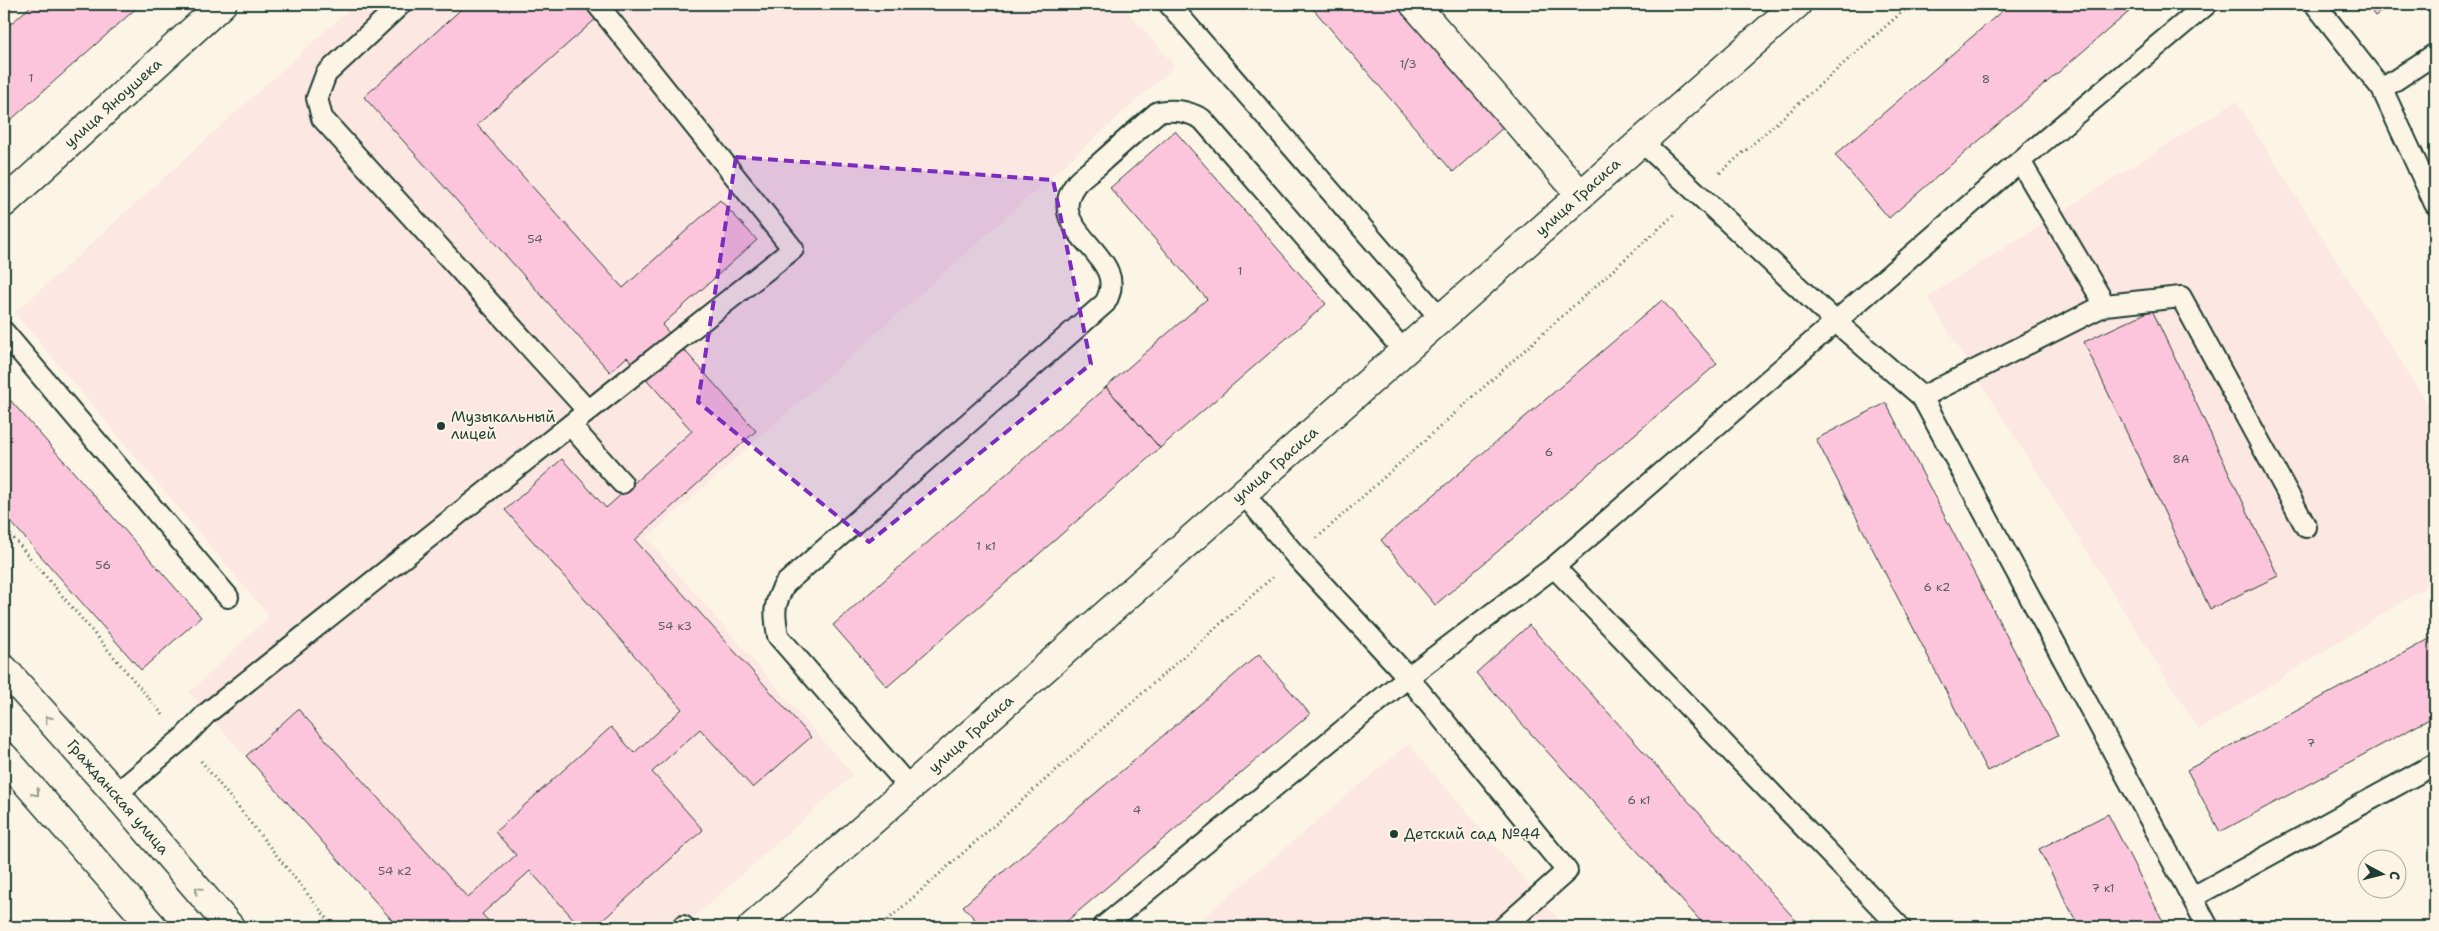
<svg xmlns="http://www.w3.org/2000/svg" width="2439" height="931" viewBox="0 0 2439 931" font-family="'Shantell Sans',sans-serif">
  <style>
    .built { fill: #fce7e2 }
    .building { fill: #fdc5db; stroke: #1f3d34 }
    .lines { fill: none; stroke-linecap: round; stroke-linejoin: round }
    .lane-casing { stroke: #1f3d34; stroke-width: 24 }
    .street-casing { stroke: #1f3d34; stroke-width: 31 }
    .secondary-casing { stroke: #1f3d34; stroke-width: 31 }
    .path { stroke: #1f3d34; stroke-width: 3; stroke-dasharray: 1 4; stroke-linecap: butt }
    .lane { stroke: #fcf5e5; stroke-width: 20 }
    .street { stroke: #fcf5e5; stroke-width: 28 }
    .secondary { stroke: #fcf5e5; stroke-width: 28 }
    .oneway { stroke: #8e998c }
    .marked { fill: #7b2cbf; fill-opacity: 0.2; stroke: #7b2cbf; stroke-width: 4; stroke-dasharray: 10 6; stroke-linejoin: round }
    .poi-dot { fill: #1f3d34; stroke: #fcf5e5; stroke-width: 2 }
    .labels { text-anchor: middle; dominant-baseline: central; stroke-width: 4; stroke-linejoin: round; paint-order: stroke }
    .number-label { font-size: 12px; fill: #565f5e }
    .street-label { font-size: 15px; fill: #1f3d34; stroke: #fcf5e5 }
    .poi-label { font-size: 15px; fill: #1f3d34; stroke: #fcf5e5; text-anchor: start }
  </style>
  <rect width="100%" height="100%" fill="#fcf5e5"/>
  <filter id="ink" filterUnits="userSpaceOnUse"><feTurbulence type="fractalNoise" baseFrequency=".02" numOctaves="2"/><feDisplacementMap in="SourceGraphic" scale="10" xChannelSelector="R" yChannelSelector="G"/><feConvolveMatrix kernelMatrix="1 2 1 2 8 2 1 2 1" color-interpolation-filters="sRGB"/></filter>
  <g filter="url(#ink)">
    <path class="built" d="M355,4H1121L1175,66L647,538L853,775L683,927H398L189,693L269,616L15,313Z
      M2236,101L2435,416V581L2199,730L1927,297Z
      M1408,744L1565,927H1192Z"/>
    <path class="building" d="M33,4H141L4,126V30Z
      M467,4H588L599,16L477,125L623,288L720,200L757,240L662,325L756,431L635,540L811,737L753,788L700,729L652,772L703,830L595,927H581L530,871L482,914L494,927H398L246,756L298,709L468,898L516,855L495,832L611,727L634,753L682,709L505,510L562,459L606,508L692,431L627,357L610,372L364,97Z
      M1309,4H1402L1506,125L1453,172Z
      M2010,4H2138L1889,218L1835,155Z
      M2366,4H2391L2375,16Z
      M2435,100V111L2431,102Z
      M1175,131L1326,304L1160,448L1106,387L1207,299L1110,188Z
      M1662,300L1717,364L1435,605L1381,540Z
      M2152,310L2278,576L2210,609L2084,342Z
      M1106,387L1160,448L887,687L833,625Z
      M4,393L201,617L141,670L4,514Z
      M1886,403L2058,735L1987,771L1816,439Z
      M1529,625L1802,927H1706L1476,673Z
      M2435,636V716L2220,832L2187,770Z
      M1259,654L1310,714L1060,927H982L963,906Z
      M2108,814L2166,927H2079L2039,849Z"/>
    <g class="lines">
      <defs>
        <path id="lane" d="M401,4L326,74L317,98L322,118L588,411L793,249L597,4
          M1169,4L1441,319
          M2315,4L2382,89L2435,54
          M2382,89L2435,204
          M1641,141L1836,322L1922,397L2208,927
          M2020,161L2105,305L2181,297L2306,527
          M4,332L228,597
          M1922,397L2105,305
          M571,426L622,483
          M1243,493L1296,556L1408,677L1567,871L1504,927
          M1554,567L1900,927
          M910,788L778,636C774,613 773,605 785,584L1105,303C1134,255 1041,233 1075,185C1080,178 1090,171 1098,165C1118,147 1138,129 1158,112C1175,109 1187,111 1202,119L1404,351
          M116,794L183,738L206,714L588,411
          M2193,897L2435,764
          M683,926L684,927
          M1103,927L1408,677L1554,567L2020,161L2207,4"/>
        <path id="street" d="M1414,4L1581,195
          M4,203L222,4
          M752,927L1797,4"/>
        <path id="secondary" d="M4,669L116,794L230,927
          M4,757L153,927"/>
      </defs>
      <use href="#lane" class="lane-casing"/>
      <use href="#street" class="street-casing"/>
      <use href="#secondary" class="secondary-casing"/>
      <path class="path" d="M1720,173L1911,4
        M4,527L163,715
        M1317,538L1676,213
        M201,761L334,927
        M880,927L1275,575"/>
      <use href="#lane" class="lane"/>
      <use href="#street" class="street"/>
      <use href="#secondary" class="secondary"/>
    </g>
    <defs><path id="oneway-chevron" d="M-2-3.5L2.5 0L-2 3.5" fill="none" stroke-width="1.6" stroke-linecap="round" stroke-linejoin="round" transform="scale(1.25)"/></defs>
    <g class="oneway">
      <use href="#oneway-chevron" transform="translate(48 719) rotate(-132)"/>
      <use href="#oneway-chevron" transform="translate(36 793) rotate(49)"/>
      <use href="#oneway-chevron" transform="translate(198 890) rotate(-130)"/>
    </g>
  </g>
  <path class="marked" d="M736,157L1053,180L1091,364L869,542L698,402Z"/>
  <g class="poi-dot">
    <circle cx="441" cy="426" r="5"/>
    <circle cx="1394" cy="834" r="5"/>
  </g>
  <g class="labels">
    <g class="number-label">
      <text x="1408" y="64">1/3</text>
      <text x="31" y="78">1</text>
      <text x="1986" y="79">8</text>
      <text x="535" y="239">54</text>
      <text x="1240" y="271">1</text>
      <text x="1549" y="452">6</text>
      <text x="2181" y="459">8А</text>
      <text x="986" y="546">1 к1</text>
      <text x="103" y="565">56</text>
      <text x="1937" y="587">6 к2</text>
      <text x="675" y="626">54 к3</text>
      <text x="2311" y="743">7</text>
      <text x="1639" y="800">6 к1</text>
      <text x="1137" y="810">4</text>
      <text x="395" y="871">54 к2</text>
      <text x="2103" y="888">7 к1</text>
    </g>
    <g class="street-label">
      <text transform="translate(113 103) rotate(-42)">улица Яноушека</text>
      <text transform="translate(1578 197) rotate(-42)">улица Грасиса</text>
      <text transform="translate(1275 465) rotate(-41)">улица Грасиса</text>
      <text transform="translate(971 734) rotate(-42)">улица Грасиса</text>
      <text transform="translate(118 797) rotate(49)">Гражданская улица</text>
    </g>
    <g class="poi-label">
      <text x="451" y="417">Музыкальный<tspan x="451" dy="17">лицей</tspan></text>
      <text x="1404" y="834">Детский сад №44</text>
    </g>
  </g>
  <rect width="2439" height="931" fill="none" stroke="#fcf5e5" stroke-width="20"/>
  <rect x="10" y="10" width="2419" height="911" fill="none" stroke="#1f3d34" stroke-width="2" filter="url(#ink)"/>
  <g transform="translate(2382 874) rotate(97)"><circle r="24" fill="#fcf5e5" stroke="#a4ab9e"/>
  <path d="M0-4L9 19L0 12L-9 19Z" fill="#1f3d34"/>
  <text y="-8" font-size="14" font-weight="bold" text-anchor="middle" fill="#1f3d34">С</text>
  </g>
</svg>
